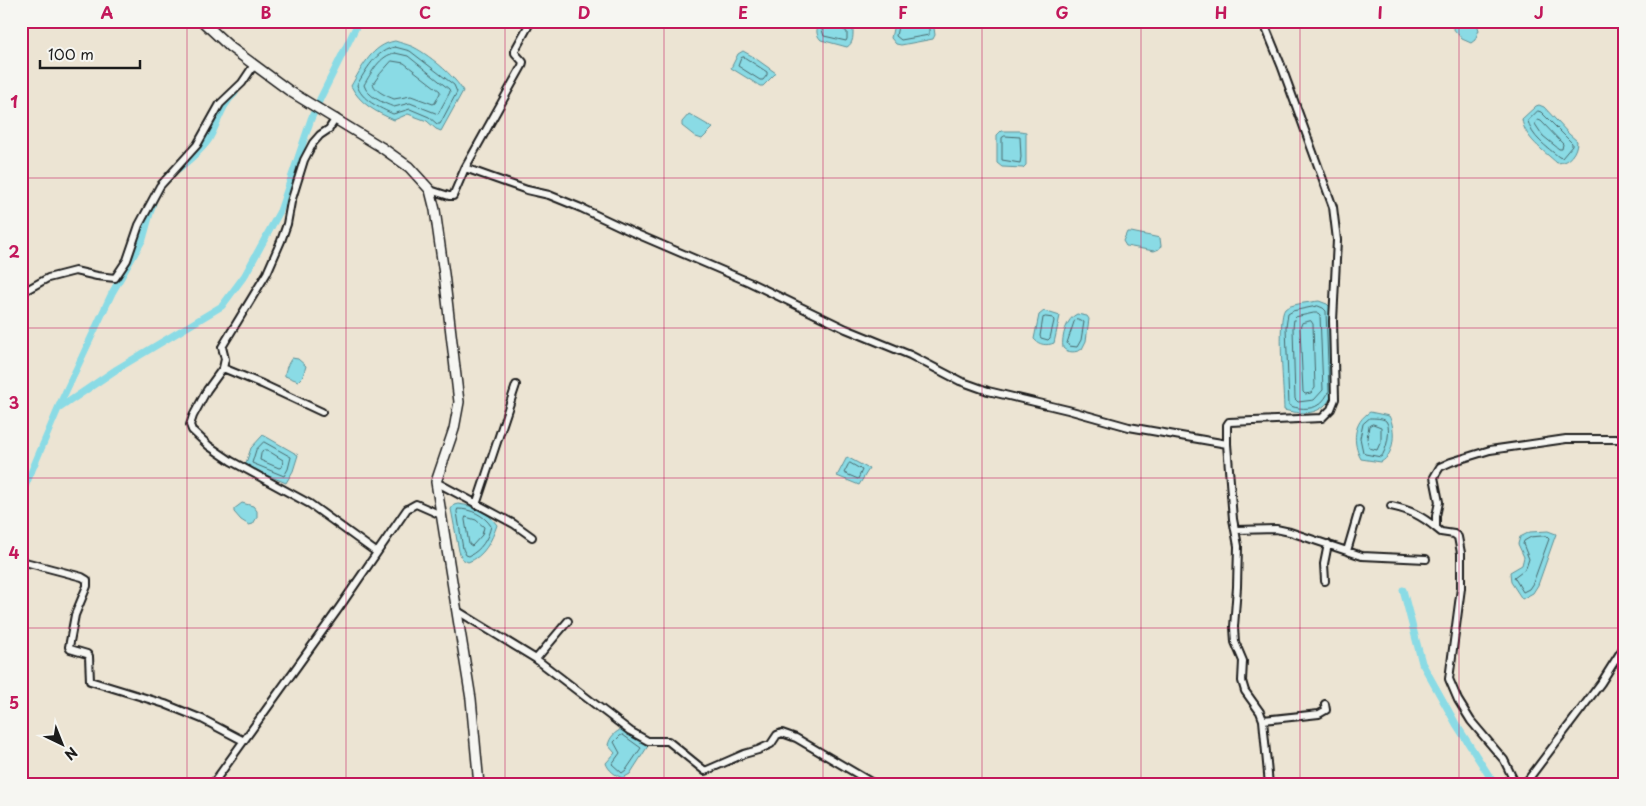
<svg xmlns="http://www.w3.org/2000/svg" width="1646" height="806" viewBox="0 0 1646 806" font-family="'Playpen Sans',sans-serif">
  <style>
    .water { fill: #8adbe5; stroke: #5e8f95 }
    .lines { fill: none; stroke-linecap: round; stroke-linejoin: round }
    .shore { stroke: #48686c; stroke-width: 1 }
    .canal { stroke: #8adbe5; stroke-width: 7 }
    .street-casing { stroke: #1c1c1c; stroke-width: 10 }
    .secondary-casing { stroke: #1c1c1c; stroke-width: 12 }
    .street { stroke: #f6f6f2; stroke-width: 6 }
    .secondary { stroke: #f6f6f2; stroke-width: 9 }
    .grid { fill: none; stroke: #c2185b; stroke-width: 1; stroke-opacity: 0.55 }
    .neatline { fill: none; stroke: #c2185b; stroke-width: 2 }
    .grid-label { font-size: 16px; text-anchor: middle; font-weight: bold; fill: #c2185b }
  </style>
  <rect width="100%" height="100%" fill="#ece4d3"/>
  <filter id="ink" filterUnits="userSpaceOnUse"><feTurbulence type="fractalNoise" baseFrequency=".02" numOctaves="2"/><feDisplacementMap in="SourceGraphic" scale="10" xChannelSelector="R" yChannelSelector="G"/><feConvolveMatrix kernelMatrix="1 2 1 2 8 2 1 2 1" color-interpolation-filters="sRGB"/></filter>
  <g filter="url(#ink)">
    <path class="water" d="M821,21H836L853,27C853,35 854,43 847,47L821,40C815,34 816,28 821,21Z
      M909,21H933L935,35L933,39L901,45L896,44L891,38L894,24Z
      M1447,21H1476L1479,30L1475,40L1471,43L1462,39Z
      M395,41C401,43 406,44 411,46C426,52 456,77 463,91L441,131L436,129L427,121L408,114L394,120C376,112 360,104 351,86C362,67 372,45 395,41Z
      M743,51L752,56L776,73L763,86H760L731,68L738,54Z
      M1539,105L1544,107L1569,134L1577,141C1577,152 1569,163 1557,163C1544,151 1524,138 1522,119L1536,106Z
      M689,114L713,128L702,139L696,137L682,126V122Z
      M1001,131H1020L1026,132V165L1023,168L1002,167L997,163V135Z
      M1127,232H1131L1160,238L1161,246L1159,249L1154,251L1126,246L1123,241Z
      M1319,301L1327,304L1331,308L1334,392C1324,414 1307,416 1284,410C1284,394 1277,318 1285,309C1290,304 1311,302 1319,301Z
      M1044,311L1060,316L1054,343C1047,346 1039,345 1034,339L1039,315Z
      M1077,314L1087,316L1089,319L1086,341L1082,349C1076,353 1068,353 1063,348C1061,337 1067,318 1077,314Z
      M292,358L298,359L306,366L303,376L298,381L285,376C284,372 289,361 292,358Z
      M1370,412L1389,416C1396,428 1395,455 1381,462L1361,459C1352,443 1353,422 1370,412Z
      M263,435L298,455L293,471L286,483L245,466L251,448Z
      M847,457L869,469L859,485L837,476Z
      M242,503L253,506L257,511V517L253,524L249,525L241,520L234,512V509Z
      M458,504C475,506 487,511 497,525C492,540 484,557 468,562L462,559L459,551L451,509L454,505Z
      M1548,531L1556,534L1538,585L1533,593L1522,599L1511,582L1510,572L1522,565L1524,557L1518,544L1520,537L1530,532Z
      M622,729L648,746L630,774L623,778C616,776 608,770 606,763L615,753L608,745C610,737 615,732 622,729Z"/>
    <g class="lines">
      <path class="shore" d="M825,21L822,30L824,36L846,41L847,39V32L839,27L837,21
        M899,21L896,36L901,40L929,35V21
        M395,47L410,51L454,85L457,92L440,124H437L429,117L410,109L393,114C380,108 361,100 357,85C366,70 376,50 395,47Z
        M395,53L408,56L449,89L450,92L438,114L410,103L394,107C383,103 367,96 364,85C371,73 380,55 395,53Z
        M744,57L767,72V75L763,80H760L738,66L741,58Z
        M392,61L404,63L440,91V93L435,103L433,104L411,96L394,99C387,96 376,92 373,84L380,74Z
        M1538,111L1541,112L1572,143V146L1562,158L1559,157C1547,147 1531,137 1528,121Z
        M1538,120L1541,121L1563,144L1562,149H1559L1543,136L1535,124Z
        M1005,136L1020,137L1021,157L1020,163L1002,160V138Z
        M1318,306L1323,308L1326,311L1329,391C1327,396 1323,402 1318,405C1312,410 1295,409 1289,405L1286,327L1288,314L1293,311Z
        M1314,313H1318L1320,315L1323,390L1314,400L1298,402L1295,399L1293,328L1294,319L1296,317Z
        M1046,317L1053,318L1054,321L1050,338L1048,340L1041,338L1040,336L1043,318Z
        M1078,319L1084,322L1081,340L1077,347L1069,346L1067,343L1074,322Z
        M1311,321L1313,324L1315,388L1311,393L1305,394L1303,392L1300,328L1302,323Z
        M1370,418C1374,418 1383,418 1386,421C1392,428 1386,452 1381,457L1365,454L1363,452L1360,438L1363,424Z
        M1373,424L1381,427V441L1377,450L1369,448L1367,438L1369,426Z
        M264,442L291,457L288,469L284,476L252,463L256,450Z
        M264,450H267L283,460L282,467L279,468L260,460L261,454Z
        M850,463L862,470L858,479L844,473L848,465Z
        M458,509C471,509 484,515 491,526C488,539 481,550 469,556L466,555L463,549L457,512Z
        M466,517L476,520L484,527L482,535L472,546L469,544L465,520Z
        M1546,536L1549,539L1533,583L1529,589L1523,592L1514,577L1526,568L1529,559L1523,544L1524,541L1531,537Z
        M623,735L641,748L626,770L622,773L612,764L620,753L614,742L620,736Z"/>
      <path class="canal" d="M178,169C188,161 202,150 209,139C218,124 221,105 235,93
        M58,408L112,293L143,239L154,199
        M21,496L58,409L117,369L222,306L245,275L280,211L311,119L321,97L359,21
        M1403,590L1422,663L1456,724L1495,785"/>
      <defs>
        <path id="street" d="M465,168L527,190L549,195L581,208L632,232L749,282L846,329L910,355L960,381L988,391L1068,410L1129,427L1227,444L1233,519L1238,546L1237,587L1234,627L1235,642L1243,661L1242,681L1245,691L1260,712L1263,720L1269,785
          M430,190L449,196H453L465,168L522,66L523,62L515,53V50L531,21
          M21,293L48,278L75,271L97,276L115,278L127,260L139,225L160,186L197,145L220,104L242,83L254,65
          M223,368L207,390L193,416L190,425L192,430L209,446L231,461L310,504L376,552
          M322,412L262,384L223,368L225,359L222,347L267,273L281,241L287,224L291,202L304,160L313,143L320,135L329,129L336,118
          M1227,444V425L1229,422L1322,418L1331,409L1335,399L1333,321L1337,240L1333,207L1281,65L1263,21
          M436,482L514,524L532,537
          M476,505L516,385
          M1391,506C1410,510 1422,516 1436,528
          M1236,530L1276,529L1290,532L1362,556L1426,559
          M1347,551L1359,510
          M25,562L82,577L87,580V586L75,615L69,647L70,649L87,654L89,656L90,681L165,704L202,719L242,740
          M1325,581L1324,564L1328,544
          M456,610L536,659L630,731L648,741H668L705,771L744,754L758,750L771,744L777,735L782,733L796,738L876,785
          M536,659L568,621
          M1263,720L1319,714L1326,710L1325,704
          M212,785L339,608L407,509L416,504L441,515
          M1516,785L1504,760L1471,721L1458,700L1449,679L1461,588V553L1458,537L1454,534L1441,532L1436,528V516L1439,502L1434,477L1440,467L1451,462L1490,450L1566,439H1625
          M1524,785L1601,683L1625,645"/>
        <path id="secondary" d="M202,21L230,47L291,92L381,147L409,167L430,190L435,210L444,274L459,402L454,429L436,482L471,699L479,785"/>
      </defs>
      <use href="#street" class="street-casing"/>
      <use href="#secondary" class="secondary-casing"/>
      <use href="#street" class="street"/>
      <use href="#secondary" class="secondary"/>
    </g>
  </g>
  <path class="grid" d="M187,21V785M346,21V785M505,21V785M664,21V785M823,21V785M982,21V785M1141,21V785M1300,21V785M1459,21V785M21,178H1625M21,328H1625M21,478H1625M21,628H1625"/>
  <rect width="1646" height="806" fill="none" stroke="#f6f6f2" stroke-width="55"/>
  <g transform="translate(62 744) rotate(137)" stroke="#f6f6f2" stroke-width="4" paint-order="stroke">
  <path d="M0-4L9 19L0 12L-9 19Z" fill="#1c1c1c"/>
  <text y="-8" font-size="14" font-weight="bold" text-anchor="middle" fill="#1c1c1c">N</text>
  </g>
  <path d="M40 60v8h100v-8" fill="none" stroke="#1c1c1c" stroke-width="2.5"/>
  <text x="48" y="60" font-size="15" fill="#1c1c1c" stroke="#f6f6f2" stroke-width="4" paint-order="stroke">100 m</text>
  <rect x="28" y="28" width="1590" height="750" class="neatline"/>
  <g class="grid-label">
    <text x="107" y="19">A</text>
    <text x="266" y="19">B</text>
    <text x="425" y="19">C</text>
    <text x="584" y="19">D</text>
    <text x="743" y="19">E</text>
    <text x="903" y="19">F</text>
    <text x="1062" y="19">G</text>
    <text x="1221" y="19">H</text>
    <text x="1380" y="19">I</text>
    <text x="1539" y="19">J</text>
    <text x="14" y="108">1</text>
    <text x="14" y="258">2</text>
    <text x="14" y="409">3</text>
    <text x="14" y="559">4</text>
    <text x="14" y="709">5</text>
  </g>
</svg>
